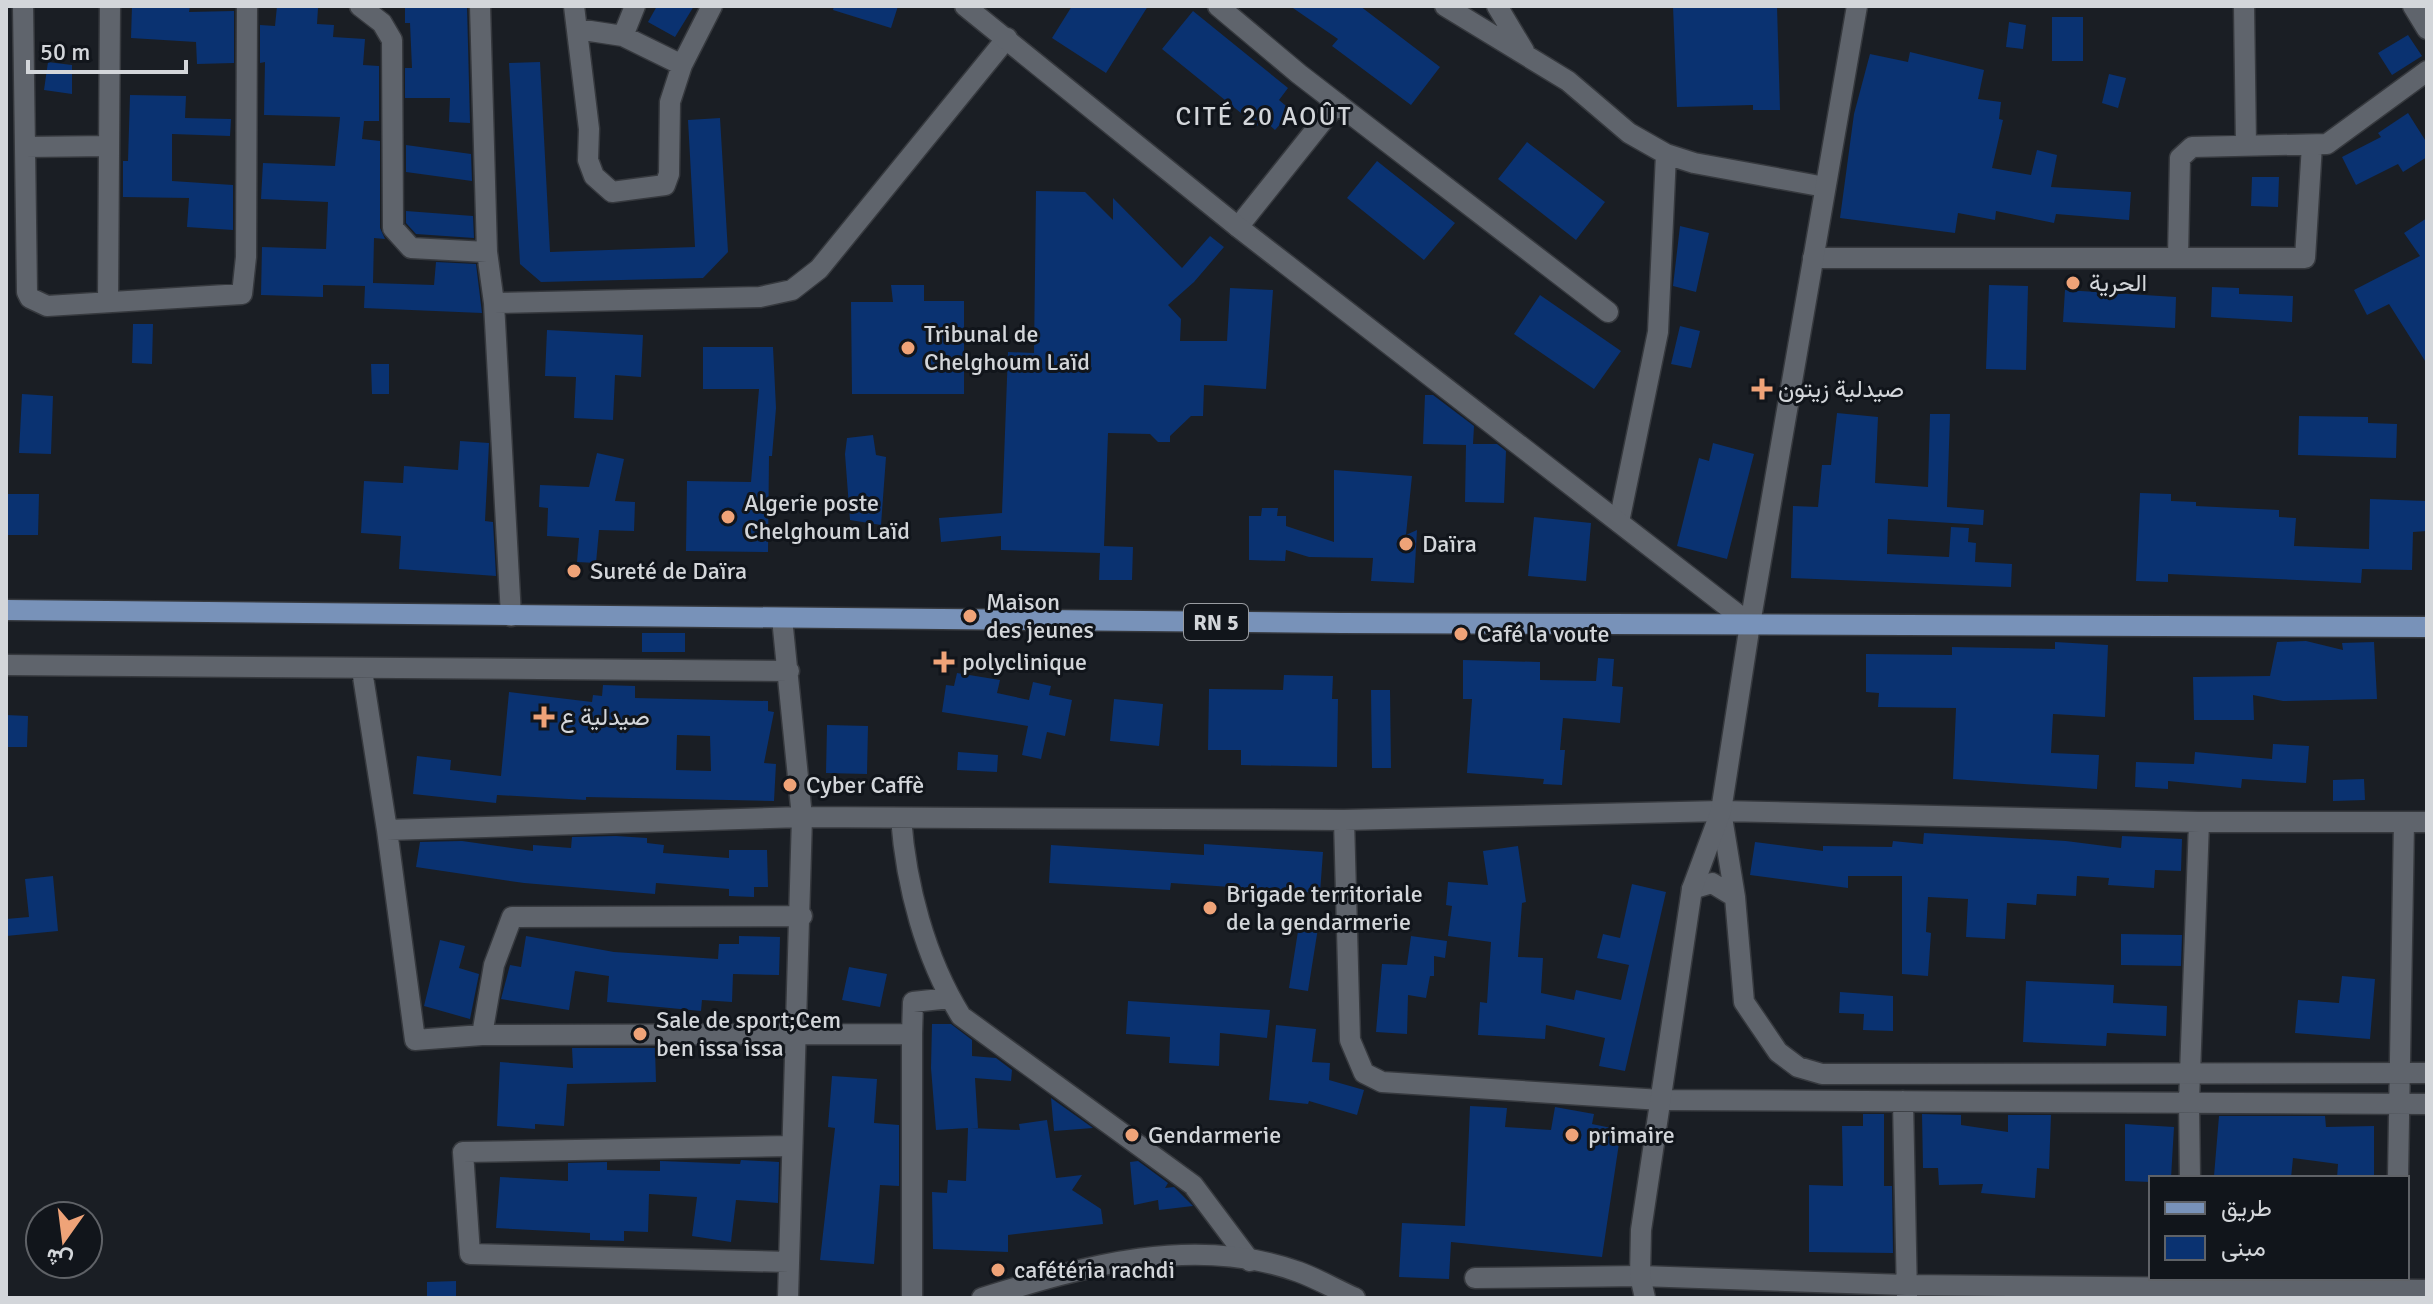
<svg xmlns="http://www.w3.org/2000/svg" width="2433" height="1304" viewBox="0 0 2433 1304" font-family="Signika,Vazirmatn,sans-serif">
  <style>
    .building { fill: #0a3271; fill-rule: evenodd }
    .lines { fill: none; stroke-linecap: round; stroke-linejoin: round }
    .minor-casing { stroke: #36393e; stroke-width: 23 }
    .tertiary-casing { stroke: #36393e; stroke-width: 23 }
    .primary-casing { stroke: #36393e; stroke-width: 23 }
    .minor { stroke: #5f646c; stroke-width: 20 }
    .tertiary { stroke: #5f646c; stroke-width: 20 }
    .primary { stroke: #7892b9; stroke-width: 20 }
    .poi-dot { fill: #efa378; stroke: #11151b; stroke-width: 3 }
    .labels { text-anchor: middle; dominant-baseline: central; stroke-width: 6; stroke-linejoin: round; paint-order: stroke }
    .shield { fill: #11151b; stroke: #999ca1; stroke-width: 2 }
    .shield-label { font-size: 22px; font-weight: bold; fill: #d3d6da }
    .poi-label { font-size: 24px; fill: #d3d6da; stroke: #11151b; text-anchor: start }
    .neighbourhood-label { font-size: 26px; letter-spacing: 2px; fill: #d3d6da; stroke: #11151b }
  </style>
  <rect width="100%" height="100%" fill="#1a1e24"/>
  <path class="building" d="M132,6H190L189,12L234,11V63L197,64L196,42L131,38Z
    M277,6L318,8L317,24L334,25L333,37L365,39L363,65L379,66V121H364L362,139L380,141V228L385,239L374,238L373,283L434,285L436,262L476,264L482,313L364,308L365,286L323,285V297L261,295L262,247L326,249L328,202L261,199L263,163L335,166L340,117L264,115L265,62L260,63V25L275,26Z
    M405,6H467L470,123L449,122L450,98H405V68H412L410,23H405Z
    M657,6H694L675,37L648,22Z
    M834,6H898L891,28L833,10Z
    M1072,6H1148L1106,73L1052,38Z
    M1290,6H1360L1440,67L1411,105L1332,46L1338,39Z
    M1673,6H1777L1780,110H1753V105L1677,107Z
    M1193,11L1288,88L1279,100L1292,111L1275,130L1263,119L1257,126L1162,49Z
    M2052,17H2083V61H2052Z
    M2009,22L2026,25L2023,49L2006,47Z
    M2408,35L2422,56L2392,75L2378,53Z
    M1910,52L1984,70L1978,99L2001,102L1999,119L2003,120L1992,168L2031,175L2037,150L2057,155L2051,187L2131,192L2129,220L2056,214L2054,223L1996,211L1995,220L1958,213L1955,233L1840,218L1854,114L1870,54L1908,62Z
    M48,62L72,65V94L44,90Z
    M540,62L550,252L695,247L688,120L720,118L728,252L703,278L541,282L520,264L509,63Z
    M2109,74L2126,78L2118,108L2102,103Z
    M130,95L186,96L185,118L231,119L230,136L172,134V181L233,185V230L187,227L189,198L123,197V161H128Z
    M2408,113L2427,143V157L2403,172L2398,164L2356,185L2342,157L2381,137L2378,133Z
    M1527,142L1605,202L1576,240L1498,179Z
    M406,145L471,154L472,181L406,172Z
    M1377,161L1455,223L1424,260L1347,198Z
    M2252,177H2279L2278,207L2251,206Z
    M1036,191L1085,192L1113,220V198L1182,268L1210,236L1224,247L1194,282L1168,305L1181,319L1180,341H1227L1230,288L1273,290L1266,389L1204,385L1203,416H1191L1170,436V442H1158L1150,434L1108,433L1104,546L1133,547L1132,580H1099L1100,553L1001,550V536L941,542L939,518L1002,513L1008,352L1034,353Z
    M406,211L473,216L474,238L416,234L406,223Z
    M2427,218V364L2389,304L2367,315L2354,290L2420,256L2404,233Z
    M1680,226L1709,233L1696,292L1673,286Z
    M891,285H924V301H964V394H852L851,302H893Z
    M1989,285L2028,286L2026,370L1986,369Z
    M2212,287L2239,288V294L2293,296L2292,322L2211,317Z
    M2065,290L2176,297L2175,328L2063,322Z
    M1540,295L1621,351L1594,389L1514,334Z
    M133,324H153L152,364L132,363Z
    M1680,326L1700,331L1691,368L1671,364Z
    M547,330L643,335L641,377L615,375L613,420L574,418L576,377L545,376Z
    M703,347H773L776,408L772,456H769L768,552L686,551L687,481L751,482L759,389H703Z
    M371,364H389V394H372Z
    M22,394L53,396L51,454L19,453Z
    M1425,395H1433L1474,426L1473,444H1497L1506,451L1504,503L1465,502L1466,445L1423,444Z
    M1837,413L1878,417L1875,483L1928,487L1930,414H1950L1947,507L1984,510L1983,525L1888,519L1887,554L1949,557L1951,527L1969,528L1968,542L1976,543L1975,562L2012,564L2011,587L1791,578L1793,506L1818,507L1822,465H1831Z
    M2299,416L2368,417V423L2397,424L2396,458L2298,455Z
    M873,435L876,455L886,457L881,525L850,520L845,454L847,438Z
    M460,441L489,443L485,521L493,522L496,576L399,569L401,536L361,533L364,481L403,483L404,466L458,470Z
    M1713,443L1754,454L1727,559L1677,546L1699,458L1709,461Z
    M597,453L624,459L615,501L635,502L634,531L599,530L596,563L577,562L579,538L547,536L548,508L539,507L540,485L589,487Z
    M1334,470L1412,476L1406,535L1417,530L1414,583L1371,581L1373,558L1309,557L1286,550L1285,561L1249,560V516H1261L1262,508H1278L1277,516H1286V526L1334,542Z
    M2140,493L2171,494V501L2196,502V506L2279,510V517L2296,518L2294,546L2369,549L2370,499L2427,501V531L2413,532L2412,570L2362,569L2361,583L2168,574V582L2136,581Z
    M6,494H39L38,535H6Z
    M1534,517L1591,523L1586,581L1528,576Z
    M642,633H685V652H642Z
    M2306,641L2343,650L2342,643L2374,642L2377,699L2283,701L2253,695L2254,720H2194L2193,677L2270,676L2277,642Z
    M2055,642L2108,645L2105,717L2053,714L2051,753L2099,755L2097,789L1953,779L1956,708L1878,707L1879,693L1866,692V654L1952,655V647L2055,649Z
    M1598,658L1614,659L1612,686L1623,687L1620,723L1563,718L1560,750H1565L1562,785L1543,784L1544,779L1467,773L1472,699H1463V660L1540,662V680L1596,681Z
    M957,673L1000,680L997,693L1029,700L1033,682L1051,686L1049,695L1072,700L1065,736L1047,732L1041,759L1022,755L1028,726L942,712L946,685L954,686Z
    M1284,675L1333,676L1332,699H1338L1337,767L1241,765V750H1208L1209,689L1283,690Z
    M603,685L635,686V698L768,701V711L774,712L764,763L776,764L774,801L586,797V800L497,795L496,803L413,794L417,756L451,760L450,770L501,776L509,692L592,702L593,695L602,696ZM677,735L710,736L711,771L676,770Z
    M1371,690H1390L1391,768H1372Z
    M1114,699L1163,704L1159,746L1110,741Z
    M6,715L28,716L27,747H6Z
    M827,725L868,726L867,774L826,773Z
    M2273,744L2309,746L2306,783L2242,779L2241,788L2168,781V789L2135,787L2136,762L2194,764L2195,752L2272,759Z
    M958,752L998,755L997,772L957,770Z
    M2364,779L2365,800L2333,801V780Z
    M1924,833L2066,841L2121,848L2122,836L2182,839L2181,871L2155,870L2154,888L2108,885L2109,878L2077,876L2076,896L2037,894L2036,905L2007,903L2005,939L1966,937L1968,899L1928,897L1926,932L1931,933L1928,976L1902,974V876H1848V888L1750,875L1755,842L1823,851V846L1892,847L1893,841L1923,844Z
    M616,836L647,838V843L664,845L663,853L729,858V850H767L768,887H754V897L729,896V889L656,883L655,894L524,883L416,867L420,842L462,841L533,851V845L571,848L572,837Z
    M1204,844L1323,852L1320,893L1171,883L1170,890L1049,883L1051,845L1204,855Z
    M1518,846L1526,902L1522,903L1518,957L1543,958L1541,993L1574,1000L1576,990L1621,1000L1629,965L1597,958L1603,934L1620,938L1632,884L1666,892L1625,1071L1599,1066L1605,1038L1546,1025L1545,1039L1478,1035L1480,1002L1487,1003L1491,942L1448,936L1452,906L1446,905L1448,882L1488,885L1483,851Z
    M53,876L58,931L6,936V919L29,917L25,879Z
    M1299,925L1318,928L1308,991L1289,988Z
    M2121,934L2182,935L2181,966L2121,965Z
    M526,936L614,952L718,959L719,944H739V936L780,937L779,975L733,974L732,1002L702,1000L701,1011L607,1002L609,976L575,971L569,1010L501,999L510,965L521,967Z
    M1411,936L1447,941L1445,958L1434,956V976H1430L1426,998L1408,995L1407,1034L1376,1032L1382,964L1407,965Z
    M440,940L465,946L459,968L479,974L470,1019L424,1006Z
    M849,967L887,974L880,1007L842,1000Z
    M2342,976L2375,979L2370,1039L2295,1033L2298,1000L2339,1003Z
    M2026,981L2114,985L2113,1003L2167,1006L2166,1036L2107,1033L2106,1046L2023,1042Z
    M1840,992L1893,996V1031L1863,1030L1864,1014L1839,1013Z
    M1128,1001L1270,1010L1267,1038L1220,1033L1219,1066L1169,1063L1170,1037L1126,1034Z
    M932,1024H951L972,1040V1056L996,1058L1012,1070L1011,1081L975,1078L978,1128H970L1020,1130L1019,1124L1047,1120L1056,1178L1082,1175L1072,1190L1101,1209L1103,1224L1008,1235V1252L933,1249L932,1192L947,1193L948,1180L966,1181L968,1128L936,1130L931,1068Z
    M1276,1025L1316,1029L1312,1062L1330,1063L1329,1080L1364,1090L1357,1115L1309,1101L1308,1104L1269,1100Z
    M572,1048H655L656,1082L567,1084L564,1126L535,1124V1129L497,1126L500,1062L573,1068Z
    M832,1076L877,1079L874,1123L899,1125V1186L880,1185L874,1264L820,1260L835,1128L828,1127Z
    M1051,1098L1093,1128L1054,1131Z
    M1470,1106L1507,1108L1505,1127L1551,1130L1555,1107L1594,1114L1592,1124L1621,1130L1602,1257L1451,1242L1449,1279L1399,1277L1402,1223L1465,1226Z
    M1863,1114H1884V1186H1892L1893,1253L1809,1252V1185L1843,1186L1842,1126H1863Z
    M1922,1114L1961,1115V1125L2008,1132V1115H2051L2049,1169L2037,1168L2035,1198L1981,1193L1983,1184L1939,1185L1938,1168H1923Z
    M2219,1116H2325L2326,1127L2374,1126V1178H2337L2338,1164L2293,1158L2291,1178L2214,1176Z
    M2125,1124L2174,1127L2171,1178H2151V1182L2125,1181Z
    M741,1160L779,1162L778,1203L736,1200L731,1242L692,1236L697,1197L649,1194L648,1232L624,1231V1241L590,1240V1233L496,1228L500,1177L568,1181V1163L607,1162V1170L660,1171V1161L740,1164Z
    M1138,1161L1168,1183L1165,1188L1174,1187L1193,1206L1159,1210L1158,1200L1134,1205L1130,1162Z
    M456,1281V1298H427V1282Z"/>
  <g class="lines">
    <defs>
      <path id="minor" d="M23,6L27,292L30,298L47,306L242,294L246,257L247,6
        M360,6L382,23L392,40L393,228L411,248L487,252
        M480,6L487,252L494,303
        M574,6L589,129L588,160L594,176L612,192L665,185L669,174L670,102L682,65
        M1218,6L1299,74L1608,312
        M1445,6L1568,81L1629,133L1666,154L1694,163L1825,187
        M1497,6L1524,51
        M2244,6L2246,145
        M2413,6L2427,29
        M577,29L623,36L682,65L712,6
        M623,36L635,6
        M2312,145L2305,258H2178L2180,158L2192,147L2327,144L2427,71
        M25,147L109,146
        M1238,227L1337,103
        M1813,258H2178
        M108,302L110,6
        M1619,522L1658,332L1666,154
        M511,616L494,303L760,297L792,290L819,269L1007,38
        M782,618L802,817L788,1298
        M6,665L789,671
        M362,670L387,830L802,817L1344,820L1721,811L2199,822H2427
        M1721,811L1735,897L1744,1002L1778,1052L1798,1067L1822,1074L2427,1073
        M901,818C906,885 925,958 961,1016L1193,1185L1250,1261
        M1344,820L1350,1040L1364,1073L1382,1082L1661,1100L2427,1104
        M387,830L415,1040L482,1035
        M1692,889L1712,883L1735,897
        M802,916L512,917L494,965L482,1035L912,1034L913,1002L950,998
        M912,1034V1298
        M1903,1101L1907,1297
        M2190,1178L2189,1102L2199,822
        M2398,1178L2404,822
        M789,1262L470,1254L463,1152L792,1146
        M1475,1278L1640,1276L1906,1285L2427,1290"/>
      <path id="tertiary" d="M965,6L1238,227L1750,624
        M982,1298C1084,1266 1194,1234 1299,1272C1318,1279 1337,1290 1355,1298
        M1645,1298L1640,1276L1641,1230L1692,889L1721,811L1750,624L1857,6"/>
      <path id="primary" d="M6,610L1342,623L2427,627"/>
    </defs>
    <use href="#minor" class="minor-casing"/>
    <use href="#tertiary" class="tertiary-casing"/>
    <use href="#primary" class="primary-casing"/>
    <use href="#minor" class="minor"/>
    <use href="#tertiary" class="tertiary"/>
    <use href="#primary" class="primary"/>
  </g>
  <g class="poi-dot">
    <circle cx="2073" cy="283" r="8"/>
    <circle cx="908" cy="348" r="8"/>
    <path d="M1758 377h8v8h8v8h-8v8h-8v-8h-8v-8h8z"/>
    <circle cx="728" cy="517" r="8"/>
    <circle cx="1406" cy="544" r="8"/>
    <circle cx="574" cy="571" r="8"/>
    <circle cx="970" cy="616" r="8"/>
    <circle cx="1461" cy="634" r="8"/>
    <path d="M940 650h8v8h8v8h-8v8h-8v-8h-8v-8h8z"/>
    <path d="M540 705h8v8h8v8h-8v8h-8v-8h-8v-8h8z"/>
    <circle cx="790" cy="785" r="8"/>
    <circle cx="1210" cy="908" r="8"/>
    <circle cx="640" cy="1034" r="8"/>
    <circle cx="1132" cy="1135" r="8"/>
    <circle cx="1572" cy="1135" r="8"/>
    <circle cx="998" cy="1270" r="8"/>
  </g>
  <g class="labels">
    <rect class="shield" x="1184" y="604" width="64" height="36" rx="6"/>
    <g class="shield-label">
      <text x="1216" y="622">RN 5</text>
    </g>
    <g class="poi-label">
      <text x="2089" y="283">الحرية</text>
      <text x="924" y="334">Tribunal de<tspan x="924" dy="28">Chelghoum Laïd</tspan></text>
      <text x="1778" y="389">صيدلية زيتون</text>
      <text x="744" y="503">Algerie poste<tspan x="744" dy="28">Chelghoum Laïd</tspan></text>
      <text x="1422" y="544">Daïra</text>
      <text x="590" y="571">Sureté de Daïra</text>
      <text x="986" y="602">Maison<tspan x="986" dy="28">des jeunes</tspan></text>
      <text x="1477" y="634">Café la voute</text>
      <text x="962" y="662">polyclinique</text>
      <text x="560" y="717">صيدلية ع</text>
      <text x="806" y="785">Cyber Caffè</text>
      <text x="1226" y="894">Brigade territoriale<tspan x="1226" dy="28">de la gendarmerie</tspan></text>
      <text x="656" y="1020">Sale de sport;Cem<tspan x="656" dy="28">ben issa issa</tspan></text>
      <text x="1148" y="1135">Gendarmerie</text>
      <text x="1588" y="1135">primaire</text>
      <text x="1014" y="1270">cafétéria rachdi</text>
    </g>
    <g class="neighbourhood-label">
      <text x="1264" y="117">CITÉ 20 AOÛT</text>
    </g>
  </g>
  <rect width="2433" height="1304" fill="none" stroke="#d3d6da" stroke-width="16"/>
  <rect x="2149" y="1176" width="260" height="104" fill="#11151b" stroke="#5f6267" stroke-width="2"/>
  <rect x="2165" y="1202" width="40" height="12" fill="#7892b9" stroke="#5f6267" stroke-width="2"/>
  <text x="2221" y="1216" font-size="24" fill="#d3d6da">طريق</text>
  <rect x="2165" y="1236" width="40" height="24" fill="#0a3271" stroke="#5f6267" stroke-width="2"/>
  <text x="2221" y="1256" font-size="24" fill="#d3d6da">مبنى</text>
  <g transform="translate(64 1240) rotate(194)"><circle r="38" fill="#11151b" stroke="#5f6267" stroke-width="2"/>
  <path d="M0-6L14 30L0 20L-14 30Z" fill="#efa378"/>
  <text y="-12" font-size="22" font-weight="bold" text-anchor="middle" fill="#d3d6da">ش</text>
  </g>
  <path d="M28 60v12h158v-12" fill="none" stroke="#d3d6da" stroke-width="4"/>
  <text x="40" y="60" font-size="24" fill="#d3d6da" stroke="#11151b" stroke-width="6" paint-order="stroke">50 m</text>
</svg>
